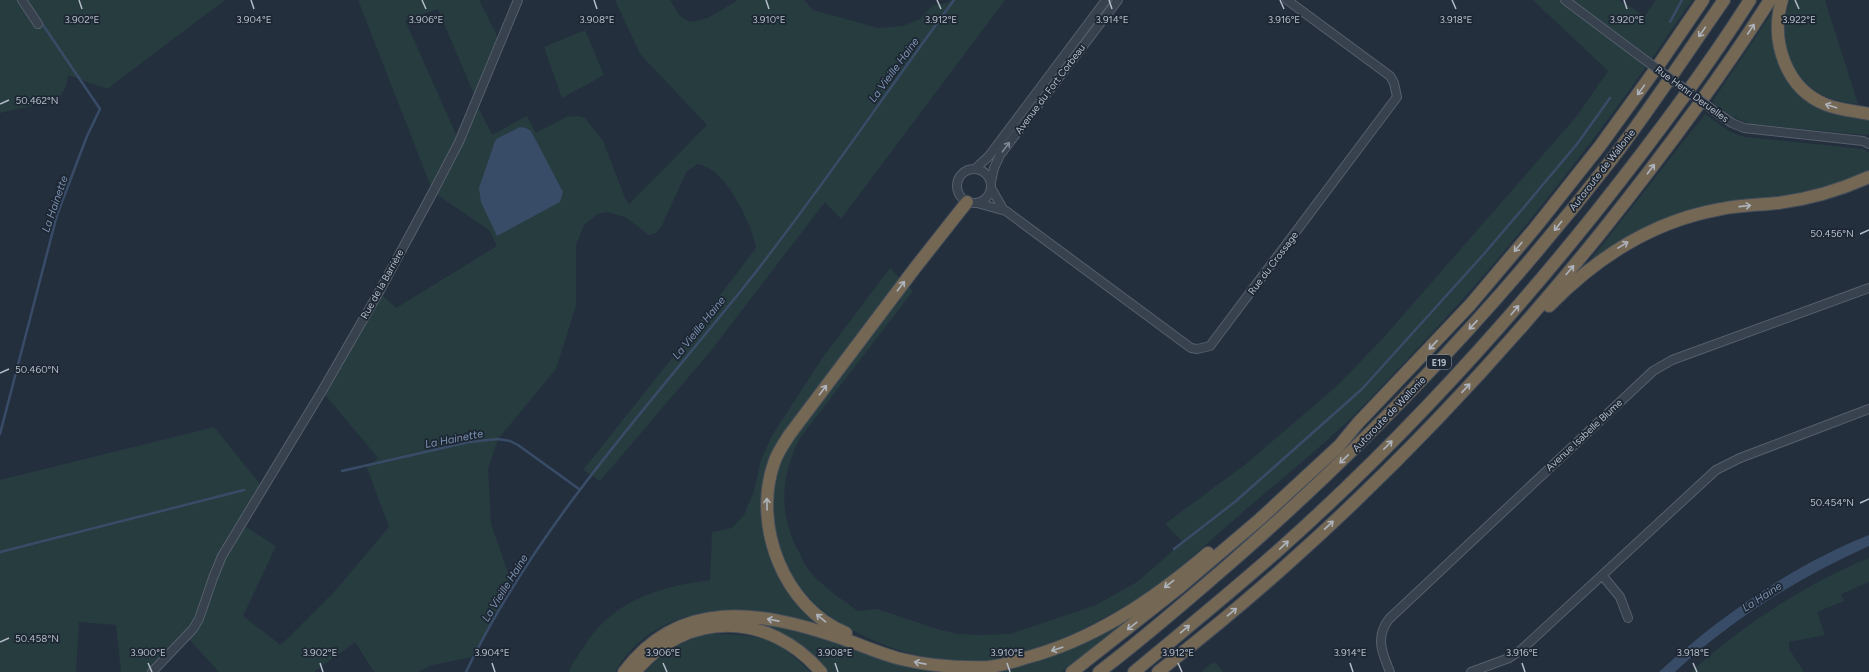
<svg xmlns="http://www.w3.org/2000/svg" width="1869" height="672" viewBox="0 0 1869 672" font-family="Figtree,sans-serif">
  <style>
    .green { fill: #263c3f }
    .water { fill: #394c67 }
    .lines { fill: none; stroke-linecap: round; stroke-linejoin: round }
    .stream { stroke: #394c67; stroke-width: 2.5 }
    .minor-casing { stroke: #565f6c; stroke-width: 10 }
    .highway-casing { stroke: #434c59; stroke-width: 14 }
    .minor { stroke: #38414e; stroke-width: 8 }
    .highway { stroke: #746855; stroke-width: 12 }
    .minor-bridge-casing { stroke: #565f6c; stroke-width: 10; stroke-linecap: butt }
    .minor-bridge { stroke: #38414e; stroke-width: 8 }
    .oneway { stroke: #aeb4bd }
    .oneway2 { stroke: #7c8592 }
    .ticks { fill: none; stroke: #b4bcc9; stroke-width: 1.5 }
    .labels { text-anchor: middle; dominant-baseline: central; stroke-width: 3.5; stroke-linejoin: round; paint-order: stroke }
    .shield { fill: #1d2633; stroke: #878f9c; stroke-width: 1 }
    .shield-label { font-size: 9px; font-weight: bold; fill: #b4bcc9 }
    .street-label { font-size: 10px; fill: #b4bcc9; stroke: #1d2633 }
    .water-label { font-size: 11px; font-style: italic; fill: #7c92b1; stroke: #1d2633 }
    .ticks-label { font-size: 10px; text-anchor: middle; fill: #b4bcc9; stroke: #1d2633; stroke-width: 3.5; stroke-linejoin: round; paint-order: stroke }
  </style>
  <rect width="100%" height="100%" fill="#242f3e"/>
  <path class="green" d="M0,0H225L107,89L68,75C67,87 64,94 54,101L0,113Z
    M358,0H479L501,44L479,96L473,92L438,9L405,20L459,141L476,103L492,135L527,116L536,133L566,117L577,116L585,118L603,141L625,198L629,204L707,125L640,54L615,0H670L680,16L690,22L708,18L738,0H804L813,10L878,28L903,26L920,19L933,5L948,3L951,0H1005L841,219L825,202L710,352L600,481L583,470L676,353L756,248C752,225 734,190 717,174C712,169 705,166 698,164L687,171L661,227L656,233L649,235L625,217L607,212L598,214L584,225L576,245V306L556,369L498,439L488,469L491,524L512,584L472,657L432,665L418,672H374L355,642L314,672H219L186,636L156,668L160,672H121L116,625L79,622L76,672H0V480L214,427L263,488L241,524L276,546L243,616L281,645L335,591L389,527L366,465L373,463L378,458L322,391L379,292L396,308L497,246L489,230L433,192Z
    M1533,0H1619L1645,16L1656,0H1692C1609,123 1520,240 1418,348C1395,372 1372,398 1347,422C1314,453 1279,481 1244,511C1215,536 1187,563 1156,586C1132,603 1106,617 1079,631C1059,641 1038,650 1016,656C974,666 922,661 882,644C845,628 814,611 792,575C776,547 769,507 776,475C779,460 790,446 798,433L908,286L913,291L800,438C780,477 778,516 800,554C803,560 806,568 811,573C825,588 841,599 858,611L877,609L940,630L958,634L978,635L1010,634L1096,605L1137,582L1183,542L1165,524L1247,463L1338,385L1384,337L1576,117L1608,71Z
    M1790,0H1825L1858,104C1844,102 1831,100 1819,93C1787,75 1778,32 1790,0Z
    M1773,11L1772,32L1774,47L1792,83L1869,117V134L1865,135L1750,124L1727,114L1712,102Z
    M585,30L604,75L562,98L544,47Z
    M1705,114L1732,133L1745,137L1863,149L1869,152V173L1805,194L1676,215L1643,228L1612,246L1588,263Z
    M890,268L902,280L770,462L771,549L822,623C807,624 786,615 771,613C711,603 647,616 615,672H569C572,663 578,656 583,648C612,601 657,587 710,580L712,532L732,528L744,515L754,491L761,460L773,434L823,357Z
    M1869,558V582L1841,594L1844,601L1817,612L1825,635L1789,642V649L1804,672H1691C1739,628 1808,582 1869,558Z
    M1156,600L1061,672H977H994Z
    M722,619L756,620L963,672H825L805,650Z
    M711,634C758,634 776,637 810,672H645C662,652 685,638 711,634Z
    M1216,663L1223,672H1201L1210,664Z"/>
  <path class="water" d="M520,127L526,128L531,131L563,192L560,202L497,236L481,202L479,188L495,141L498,138Z
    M1869,535V546C1798,578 1732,619 1675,672H1659C1719,617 1793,565 1869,535Z"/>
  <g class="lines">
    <path class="stream" d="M1670,22L1682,0
      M0,434L57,215L87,136L100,109L41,22
      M342,471L469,442L498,439L510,441L518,445L579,489
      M1174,549L1236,501L1362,389L1483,255L1525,206L1577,144L1610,98
      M0,552L244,490
      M466,672C535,528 645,410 744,287C818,194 884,95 954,0"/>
    <defs>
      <path id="minor" d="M22,0L38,24
        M1565,0L1637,54
        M1720,115L1732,123L1744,128L1863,141L1869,144
        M957 186a17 17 0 1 1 34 0a17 17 0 1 1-34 0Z
        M975,169L989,156L1106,0
        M991,182L994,168L1000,155L1118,0
        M991,188L1003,209
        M977,203L1006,211L1191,348L1197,349L1210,346L1397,97L1394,83L1390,76L1287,0
        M1602,575L1620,597L1628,618
        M152,672L193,629L199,619L213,578L222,556L322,391L379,292L433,192L459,142L518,0
        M1390,672C1382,653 1375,637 1389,619L1653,371L1672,360L1869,288
        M1471,672L1509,658L1521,650L1716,470L1740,458L1869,409"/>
      <path id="highway" d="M1782,0C1770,40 1785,89 1827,105C1840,110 1855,111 1869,114
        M1549,306C1597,257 1652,221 1721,209C1740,205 1759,205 1778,203C1810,199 1840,190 1869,177
        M846,633C784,608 752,525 774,463C777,453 784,443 790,434L915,268L967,202
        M624,672C680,597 759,611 838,637C859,644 880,654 901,659C930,666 959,668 988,667C1000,666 1013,662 1025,658C1094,640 1154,599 1208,553
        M635,672C686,610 769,611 821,672
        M1072,672L1180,587L1260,519L1339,446L1358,423L1470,305L1535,228L1600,146L1660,63L1703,0
        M1099,672C1143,639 1185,602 1227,566C1368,443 1497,307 1612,159C1651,108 1687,53 1724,0
        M1134,672C1183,631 1234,590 1282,547C1396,445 1500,332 1596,212C1650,144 1703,74 1750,0
        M1158,672C1204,636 1249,599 1292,560C1405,459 1508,348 1603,230C1662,156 1719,80 1770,0"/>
    </defs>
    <use href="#minor" class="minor-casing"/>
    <use href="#highway" class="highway-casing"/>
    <use href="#minor" class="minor"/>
    <use href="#highway" class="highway"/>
    <defs>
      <path id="minor-bridge" d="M1637,54L1720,115"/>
    </defs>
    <use href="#minor-bridge" class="minor-bridge-casing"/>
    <use href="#minor-bridge" class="minor-bridge"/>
  </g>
  <defs><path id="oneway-shaft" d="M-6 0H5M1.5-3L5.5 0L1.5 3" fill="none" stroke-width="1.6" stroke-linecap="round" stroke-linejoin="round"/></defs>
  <g class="oneway">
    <use href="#oneway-shaft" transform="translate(1751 29) rotate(-56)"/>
    <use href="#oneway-shaft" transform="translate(1702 32) rotate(125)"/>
    <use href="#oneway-shaft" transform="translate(1641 90) rotate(126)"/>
    <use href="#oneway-shaft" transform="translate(1831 106) rotate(-162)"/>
    <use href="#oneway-shaft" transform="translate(1651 169) rotate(-53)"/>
    <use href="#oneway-shaft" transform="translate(1745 206) rotate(-6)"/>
    <use href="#oneway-shaft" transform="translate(1558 226) rotate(129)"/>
    <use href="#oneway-shaft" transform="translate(1623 245) rotate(-31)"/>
    <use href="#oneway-shaft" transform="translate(1518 247) rotate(130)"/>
    <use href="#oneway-shaft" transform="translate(1570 270) rotate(-50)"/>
    <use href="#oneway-shaft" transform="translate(901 286) rotate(-53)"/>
    <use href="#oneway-shaft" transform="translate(1515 310) rotate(-50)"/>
    <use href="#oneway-shaft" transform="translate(1473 325) rotate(133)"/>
    <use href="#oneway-shaft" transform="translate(1433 345) rotate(133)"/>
    <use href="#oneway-shaft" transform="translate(1466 388) rotate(-47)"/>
    <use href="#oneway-shaft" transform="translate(823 390) rotate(-53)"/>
    <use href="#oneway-shaft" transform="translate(1388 445) rotate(-45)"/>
    <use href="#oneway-shaft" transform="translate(1344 459) rotate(136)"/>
    <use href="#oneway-shaft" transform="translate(767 504) rotate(-91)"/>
    <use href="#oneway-shaft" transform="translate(1329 525) rotate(-43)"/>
    <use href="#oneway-shaft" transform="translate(1284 545) rotate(-43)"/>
    <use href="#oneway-shaft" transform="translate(1169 584) rotate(142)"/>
    <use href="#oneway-shaft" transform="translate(1232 612) rotate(-40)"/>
    <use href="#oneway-shaft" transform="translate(821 618) rotate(-140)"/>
    <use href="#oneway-shaft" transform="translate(773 620) rotate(-169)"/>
    <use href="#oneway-shaft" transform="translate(1132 626) rotate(142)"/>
    <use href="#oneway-shaft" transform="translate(1185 629) rotate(-40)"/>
    <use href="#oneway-shaft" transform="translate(1057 649) rotate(162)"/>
    <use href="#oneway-shaft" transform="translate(920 663) rotate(-169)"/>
  </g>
  <use class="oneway2" href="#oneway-shaft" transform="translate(1006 147) rotate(-53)"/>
  <path class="ticks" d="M79,0L82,9M251,0L254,9M422,0L426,9M594,0L597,9M766,0L769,9M937,0L941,9M1109,0L1112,9M1280,0L1284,9M1452,0L1456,9M1624,0L1627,9M1795,0L1799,9M0,104L9,100M1860,234L1869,230M0,373L9,369M1860,503L1869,499M0,642L9,638M148,663L152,672M320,663L323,672M492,663L495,672M663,663L667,672M835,663L838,672M1007,663L1010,672M1178,663L1182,672M1350,663L1353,672M1522,663L1525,672M1693,663L1697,672"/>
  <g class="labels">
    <rect class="shield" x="1427" y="355" width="24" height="14" rx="3"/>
    <g class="shield-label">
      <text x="1439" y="362">E19</text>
    </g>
    <g class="street-label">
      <text transform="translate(1050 89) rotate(-53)">Avenue du Fort Corbeau</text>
      <text transform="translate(1692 94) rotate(36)">Rue Henri Deruelles</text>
      <text transform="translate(1602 170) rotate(-52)">Autoroute de Wallonie</text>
      <text transform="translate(1273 263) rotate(-53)">Rue du Crossage</text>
      <text transform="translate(382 284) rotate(-61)">Rue de la Barrière</text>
      <text transform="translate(1389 414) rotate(-46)">Autoroute de Wallonie</text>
      <text transform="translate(1584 435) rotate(-43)">Avenue Isabelle Blume</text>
    </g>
    <g class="water-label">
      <text transform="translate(894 70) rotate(-54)">La Vieille Haine</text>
      <text transform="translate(55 204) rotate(-71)">La Hainette</text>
      <text transform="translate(699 328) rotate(-51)">La Vieille Haine</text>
      <text transform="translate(454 439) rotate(-11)">La Hainette</text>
      <text transform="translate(505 588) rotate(-58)">La Vieille Haine</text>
      <text transform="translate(1762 597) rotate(-33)">La Haine</text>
    </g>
  </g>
  <g class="ticks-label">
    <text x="82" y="23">3.902°E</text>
    <text x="254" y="23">3.904°E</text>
    <text x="426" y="23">3.906°E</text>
    <text x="597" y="23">3.908°E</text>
    <text x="769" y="23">3.910°E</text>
    <text x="941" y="23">3.912°E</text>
    <text x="1112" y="23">3.914°E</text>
    <text x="1284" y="23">3.916°E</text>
    <text x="1456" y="23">3.918°E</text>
    <text x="1627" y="23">3.920°E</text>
    <text x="1799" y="23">3.922°E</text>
    <text x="37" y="104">50.462°N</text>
    <text x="1832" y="237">50.456°N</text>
    <text x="37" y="373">50.460°N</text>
    <text x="1832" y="506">50.454°N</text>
    <text x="37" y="642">50.458°N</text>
    <text x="148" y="656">3.900°E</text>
    <text x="320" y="656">3.902°E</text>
    <text x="492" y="656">3.904°E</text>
    <text x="663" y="656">3.906°E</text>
    <text x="835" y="656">3.908°E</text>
    <text x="1007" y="656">3.910°E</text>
    <text x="1178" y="656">3.912°E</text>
    <text x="1350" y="656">3.914°E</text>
    <text x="1522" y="656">3.916°E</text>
    <text x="1693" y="656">3.918°E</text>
  </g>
</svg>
